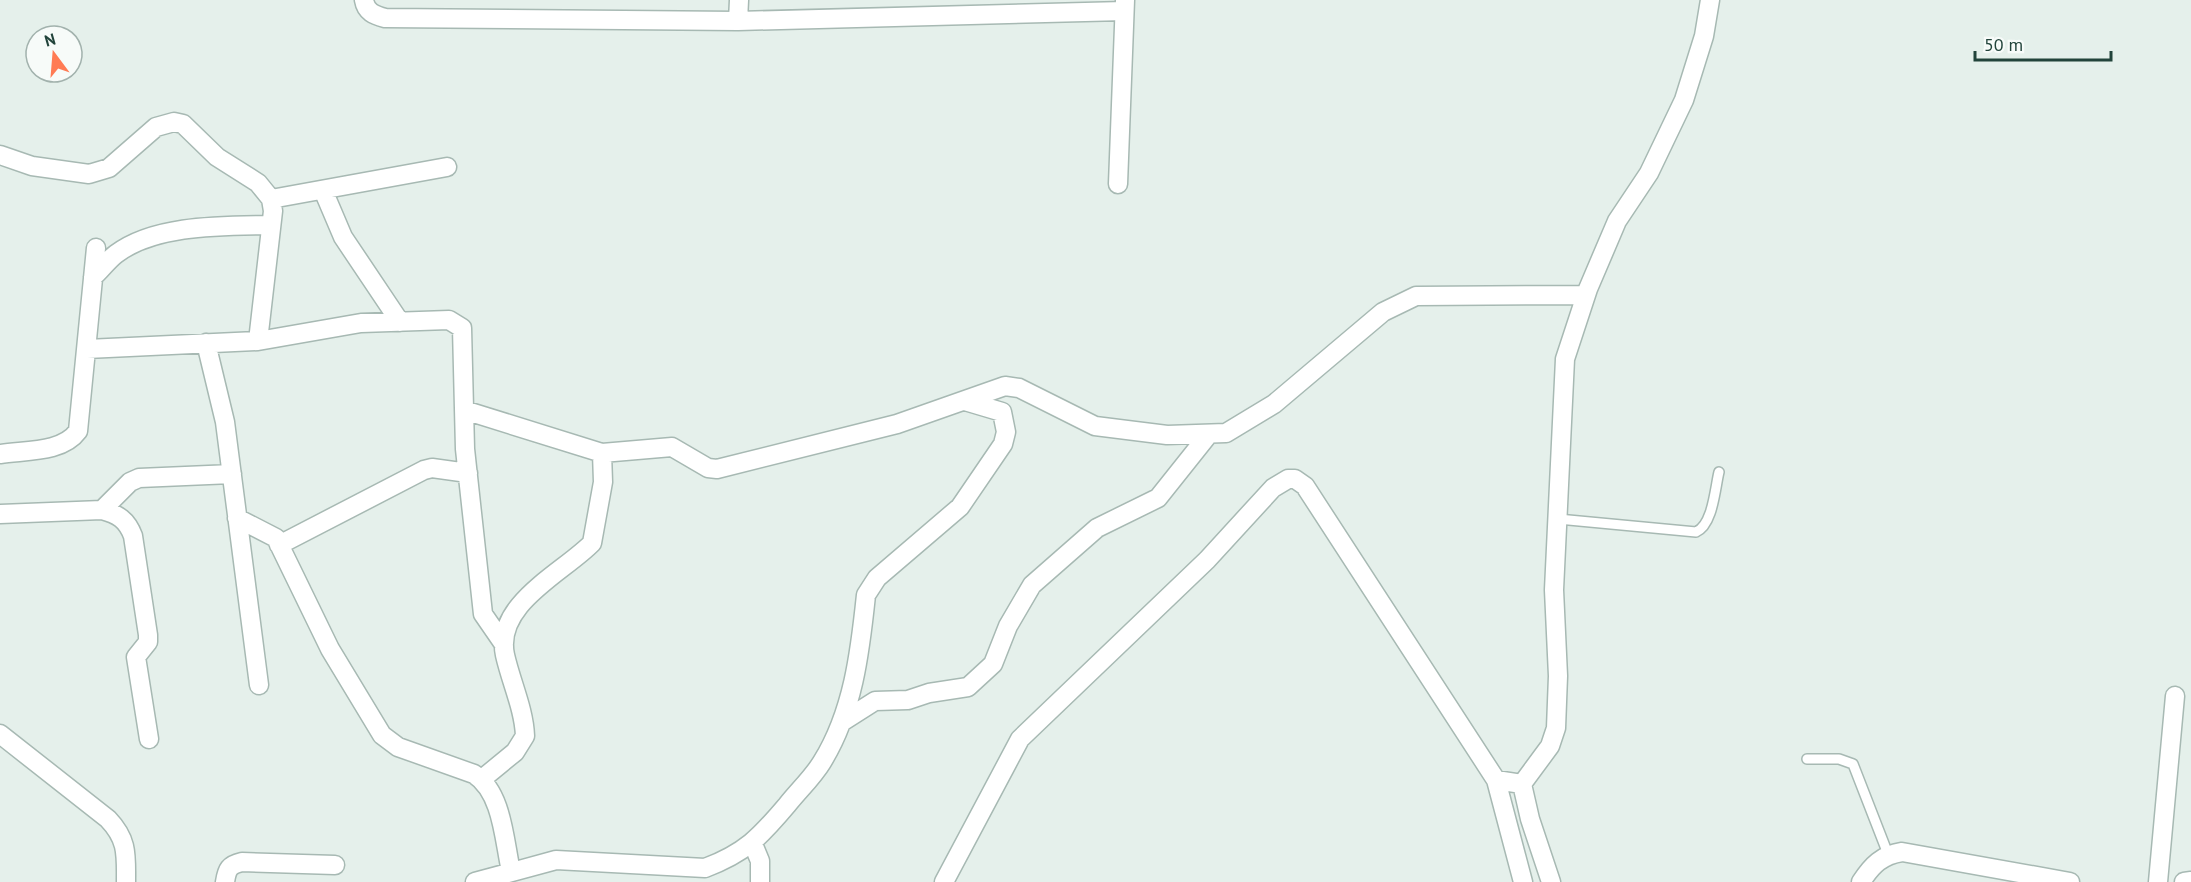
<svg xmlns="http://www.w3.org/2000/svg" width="2191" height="882" viewBox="0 0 2191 882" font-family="'PT Sans',sans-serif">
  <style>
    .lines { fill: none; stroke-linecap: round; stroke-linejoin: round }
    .lane-casing { stroke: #a7b9b3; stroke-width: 12 }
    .street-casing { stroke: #a7b9b3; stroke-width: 21 }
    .lane { stroke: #fff; stroke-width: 9 }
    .street { stroke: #fff; stroke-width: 18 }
  </style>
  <rect width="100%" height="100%" fill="#e5f0eb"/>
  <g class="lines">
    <defs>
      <path id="lane" d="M1558,519L1696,532C1713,525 1715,488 1719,472
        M1807,759H1839L1853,764L1888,854"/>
      <path id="street" d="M364,0C366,12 374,15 385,18L738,21L1124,11
        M738,21L739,0
        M0,155L32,166L89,174L109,168L156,127L174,122L183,124L217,157L258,183L271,199L273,211L258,341
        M1118,184L1125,0
        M323,190L343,237L400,322
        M271,199L447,167
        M93,277C101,270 108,260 116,254C156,224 224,226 271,225
        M206,343L225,422L259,685
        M87,349L258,341L361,323L449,320L462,328L465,449L483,614L503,643
        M464,410L602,453L672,447L708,468L717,469L897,424L1005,386L1019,388L1095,426L1167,435L1226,433L1274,404L1383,312L1416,296L1586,295
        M0,454C26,450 62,453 78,431L96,248
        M102,510L130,482L139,478L232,474
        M0,514L102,510C118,514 127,520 133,536L148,635V642L136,657L149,739
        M237,518L276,538L330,649L382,735L398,747L474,774C503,793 504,841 511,871
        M279,545L424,470L432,468L468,473
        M842,722L875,701L908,700L929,693L968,687L993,664L1008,626L1032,585L1097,528L1158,498L1209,434
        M0,734L108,819C128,840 126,855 126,882
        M482,779L515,752L525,736C524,709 511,682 505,655C494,604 564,572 592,543L603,482L602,453
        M1496,780L1523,882
        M753,844L760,861V882
        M225,882C227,869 229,865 242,862L335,865
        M475,882L556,860L705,868C745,853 760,837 787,805C798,791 813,777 822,762C853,712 860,653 866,595L877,578L960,507L1003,444L1006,432L1002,412L965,401
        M944,882L1020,739L1207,560L1273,488L1288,479H1295L1305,486L1496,780L1522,784
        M1551,882L1530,819L1522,784L1550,746L1556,728L1558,676L1554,590L1565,359L1588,289L1617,221L1649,173L1684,100L1704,36L1710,0
        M1861,882C1872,865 1882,855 1902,852L2070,882
        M2158,882L2175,696
        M2184,882L2191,881"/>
    </defs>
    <use href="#lane" class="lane-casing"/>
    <use href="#street" class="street-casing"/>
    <use href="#lane" class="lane"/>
    <use href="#street" class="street"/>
  </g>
  <g transform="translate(54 54) rotate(344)"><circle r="28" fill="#f7fbf9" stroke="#a2b2ad" stroke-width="1.5"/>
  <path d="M0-4.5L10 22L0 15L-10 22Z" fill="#ff7b54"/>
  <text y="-9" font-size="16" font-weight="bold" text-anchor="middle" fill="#22443b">N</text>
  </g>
  <path d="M1975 51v9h136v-9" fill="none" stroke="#22443b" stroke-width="3"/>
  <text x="1984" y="51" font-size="18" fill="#22443b" stroke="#f7fbf9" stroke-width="4.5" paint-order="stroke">50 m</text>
</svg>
